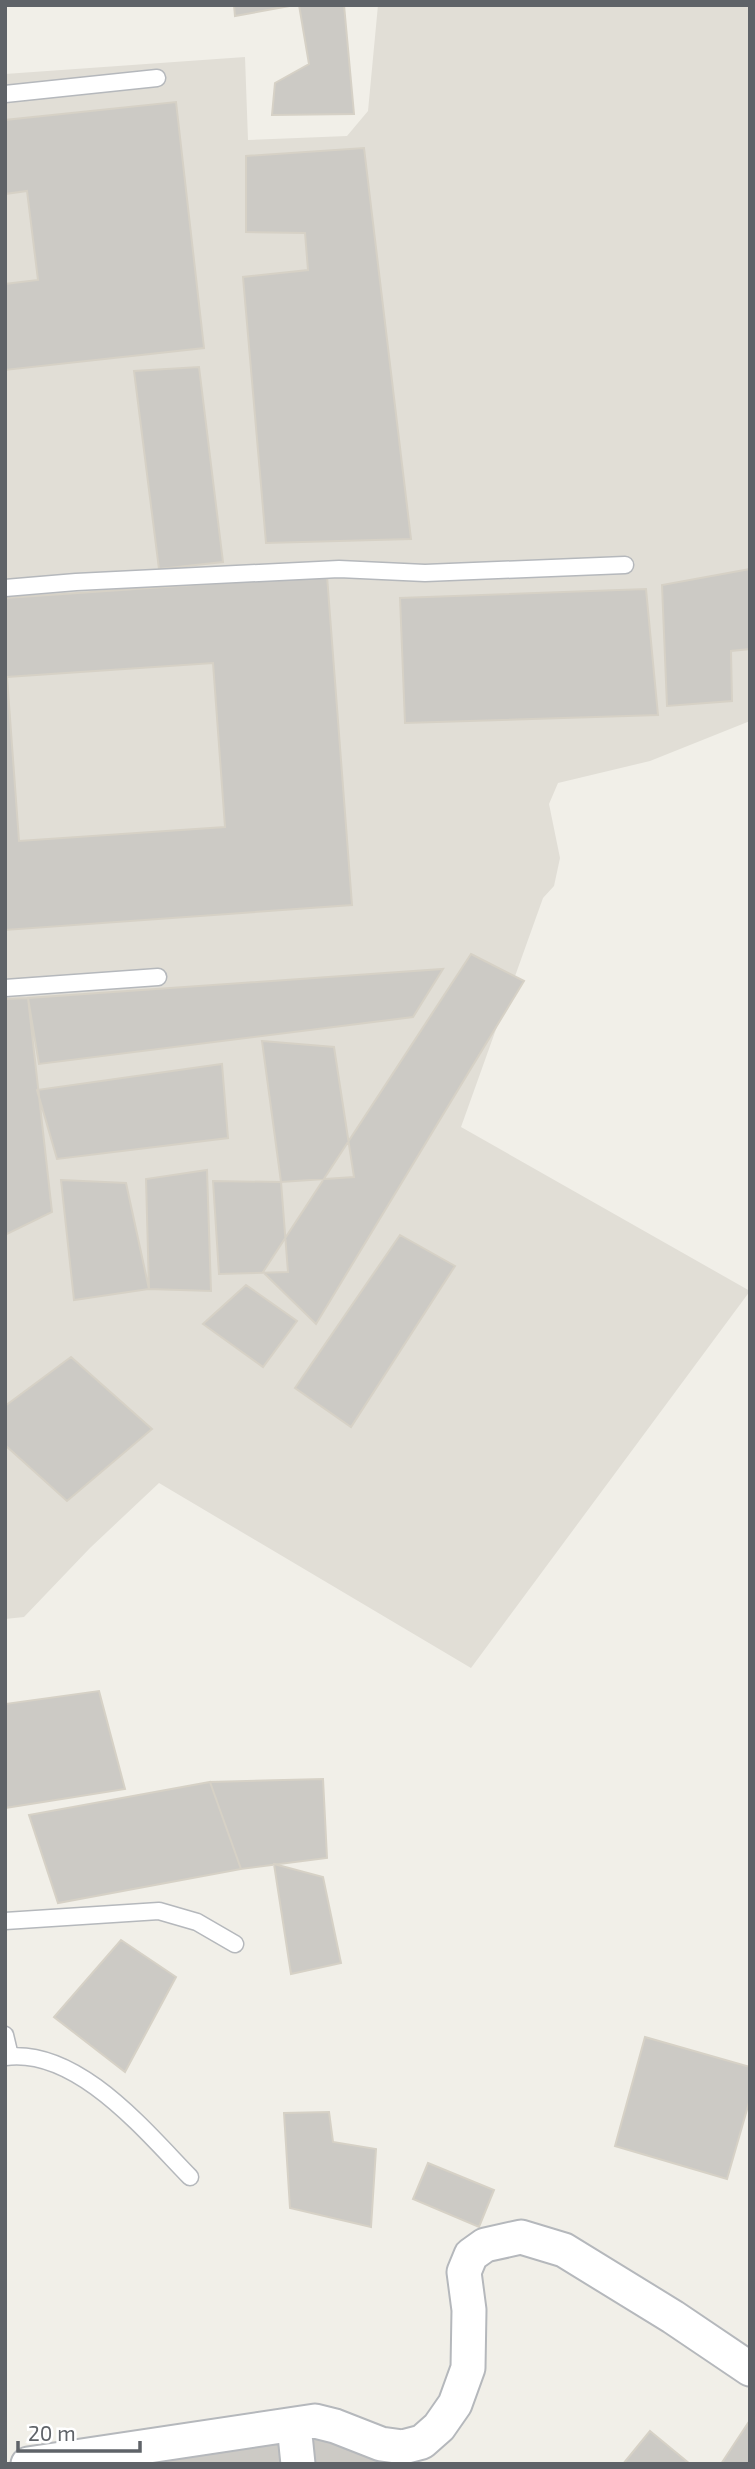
<svg xmlns="http://www.w3.org/2000/svg" width="755" height="2469" viewBox="0 0 755 2469" font-family="'Exo 2',sans-serif">
  <style>
    .education { fill: #e1ded6 }
    .building { fill: #cccac5; stroke: #d6d1c6; stroke-width: 2; fill-rule: evenodd }
    .lines { fill: none; stroke-linecap: round; stroke-linejoin: round }
    .lane-casing { stroke: #b5b8bc; stroke-width: 19 }
    .street-casing { stroke: #b5b8bc; stroke-width: 37 }
    .lane { stroke: #fff; stroke-width: 16 }
    .street { stroke: #fff; stroke-width: 33 }
  </style>
  <rect width="100%" height="100%" fill="#f1efe8"/>
  <path class="education" d="M378,5H750V721L650,761L558,783L549,804L560,858L554,886L543,898L461,1127L750,1291L471,1668L159,1483L90,1548L24,1617L5,1619V74L245,57L248,140L347,136L368,111Z"/>
  <path class="building" d="M234,5H295L235,16Z
    M299,5H344L354,114L272,115L275,83L309,64Z
    M176,102L204,348L5,370V284L38,280L27,191L5,194V120Z
    M364,148L411,539L266,543L243,277L308,270L305,233L246,232V156Z
    M199,367L223,562L159,569L134,371Z
    M750,569V649L731,651L732,701L667,706L662,585Z
    M327,576L352,905L5,930V598ZM213,663L225,827L19,841L7,677Z
    M646,589L658,715L405,723L400,598Z
    M471,954L524,981L316,1324L263,1272Z
    M443,969L413,1017L39,1064L28,998Z
    M28,998L52,1212L5,1235V999Z
    M262,1041L334,1047L354,1177L281,1182Z
    M222,1064L228,1138L57,1159L37,1090Z
    M207,1170L211,1291L149,1289L146,1179Z
    M61,1180L126,1183L149,1289L74,1300Z
    M213,1181L281,1182L288,1272L219,1274Z
    M400,1235L455,1266L351,1427L295,1388Z
    M246,1285L297,1321L263,1367L203,1324Z
    M71,1357L152,1429L67,1501L5,1445V1406Z
    M99,1691L125,1789L5,1808V1704Z
    M323,1779L327,1858L241,1869L210,1782Z
    M210,1782L241,1869L58,1903L29,1815Z
    M274,1864L323,1877L341,1963L291,1974Z
    M121,1940L176,1977L125,2072L54,2017Z
    M645,2037L750,2067V2099L727,2179L615,2146Z
    M329,2112L333,2142L376,2149L371,2227L290,2208L284,2113Z
    M428,2163L494,2190L479,2227L413,2199Z
    M750,2420V2464H721Z
    M650,2431L690,2464H623Z
    M301,2433L356,2445L383,2464H303Z
    M283,2439L286,2464H140Z"/>
  <g class="lines">
    <defs>
      <path id="lane" d="M5,94L157,78
        M5,588L76,582L339,569L425,573L625,565
        M5,988L158,977
        M5,1921L159,1911L197,1922L235,1944
        M5,2035L10,2056
        M5,2057C77,2047 145,2131 190,2177"/>
      <path id="street" d="M294,2425L298,2464
        M28,2464L315,2421L335,2426L381,2444L403,2447L422,2442L439,2427L455,2404L468,2368L469,2310L464,2272L471,2255L485,2245L521,2237L564,2250L673,2317L750,2369"/>
    </defs>
    <use href="#lane" class="lane-casing"/>
    <use href="#street" class="street-casing"/>
    <use href="#lane" class="lane"/>
    <use href="#street" class="street"/>
  </g>
  <rect width="755" height="2469" fill="none" stroke="#5f6368" stroke-width="14"/>
  <path d="M18 2441v10h122v-10" fill="none" stroke="#5f6368" stroke-width="3.5"/>
  <text x="28" y="2441" font-size="21" fill="#5f6368" stroke="#ffffff" stroke-width="5" paint-order="stroke">20 m</text>
</svg>
